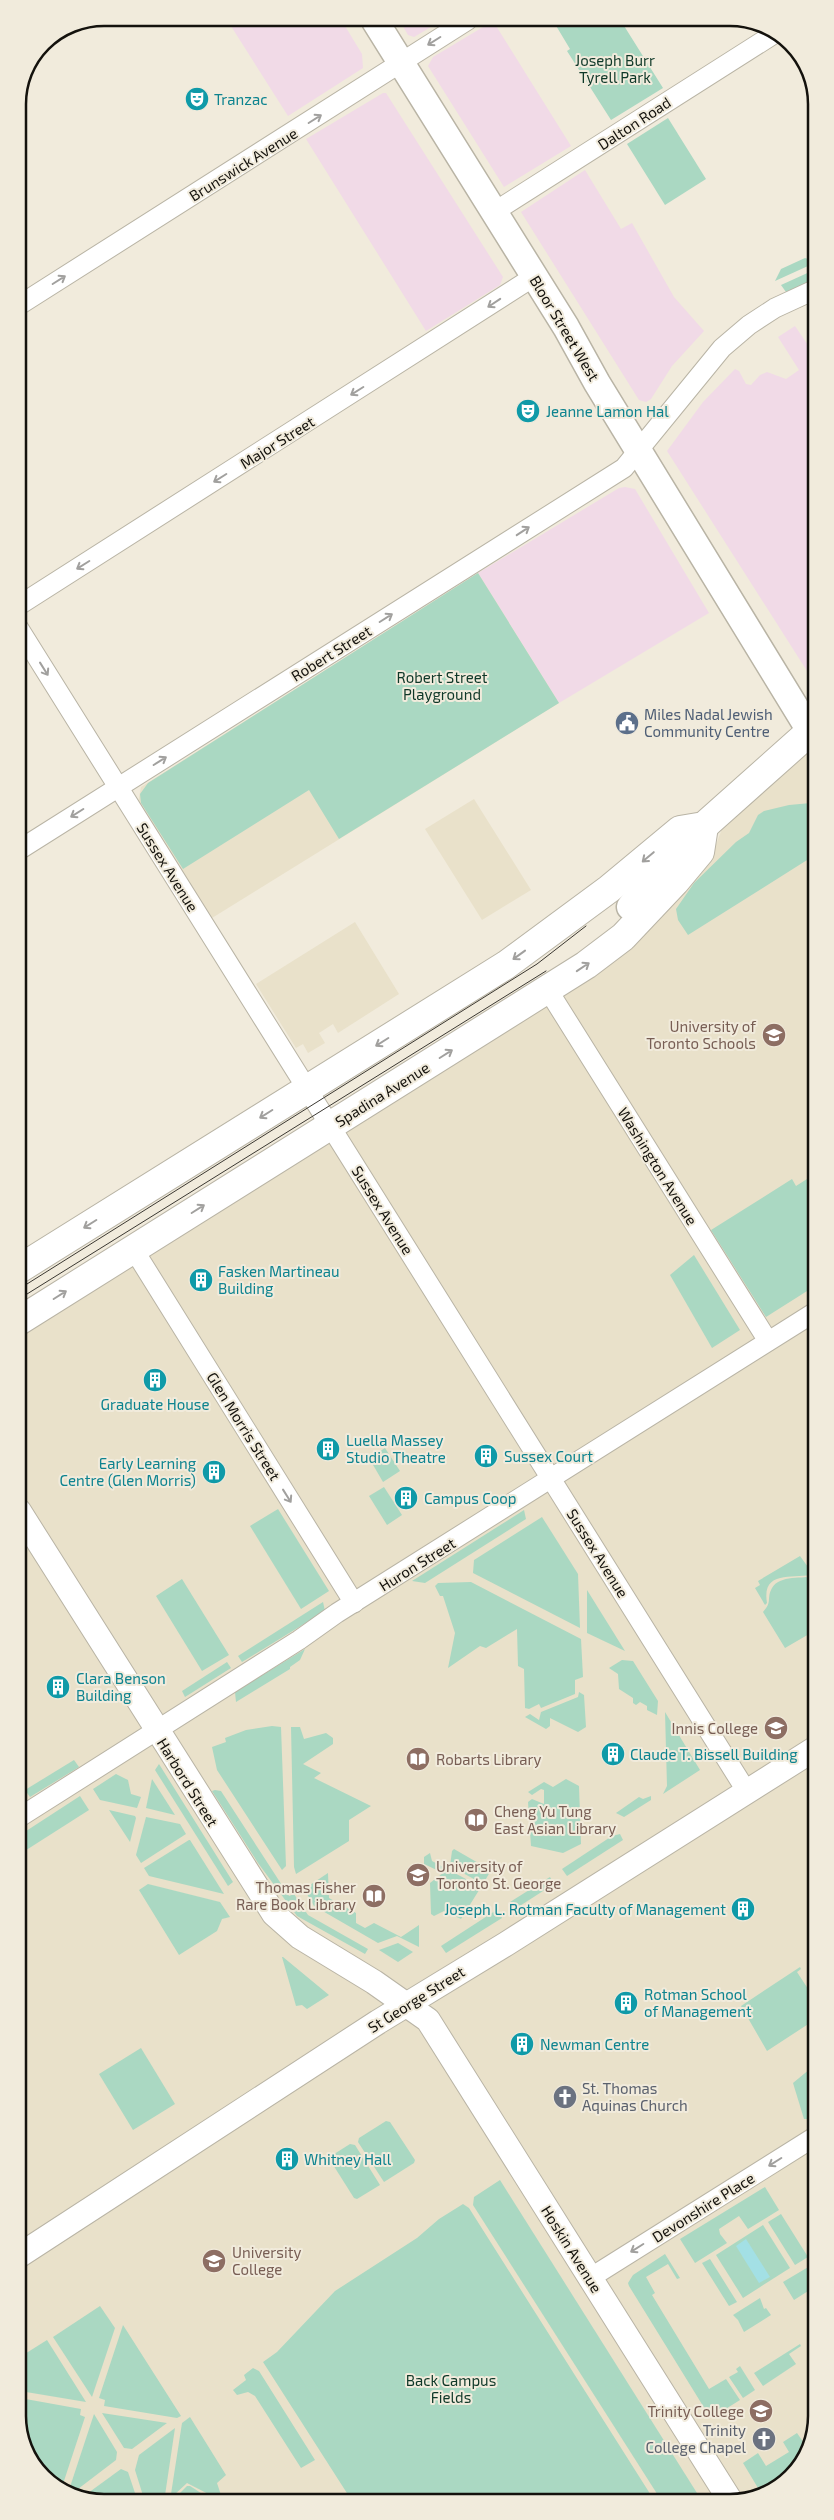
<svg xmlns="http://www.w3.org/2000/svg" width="834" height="2520" font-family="'Exo 2',sans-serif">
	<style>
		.commercial { fill: #f1dae7 }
		.built { fill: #e9e1ca }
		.green { fill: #aad8c2 }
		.water { fill: #a3e0e5 }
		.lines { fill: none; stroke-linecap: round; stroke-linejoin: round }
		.minor-casing { stroke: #b9b4a5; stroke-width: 21 }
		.tertiary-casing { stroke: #b9b4a5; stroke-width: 26 }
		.secondary-casing { stroke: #b9b4a5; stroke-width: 29 }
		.primary-casing { stroke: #b9b4a5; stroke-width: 30 }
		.minor { stroke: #fff; stroke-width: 19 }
		.tertiary { stroke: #fff; stroke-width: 24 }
		.secondary { stroke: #fff; stroke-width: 26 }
		.primary { stroke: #fff; stroke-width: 28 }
		.tram { stroke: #3b3832; stroke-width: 1 }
		.oneway { stroke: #a1a09e }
		.labels { text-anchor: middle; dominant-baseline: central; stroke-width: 4; stroke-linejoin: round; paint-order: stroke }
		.park-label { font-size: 15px; fill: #0e3828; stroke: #f1ebdc }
		.culture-label { font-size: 15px; fill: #0d838f; stroke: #f1ebdc; text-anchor: start }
		.street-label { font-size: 15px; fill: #14120d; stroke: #f1ebdc }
		.service-label { font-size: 15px; fill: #4e5e75; stroke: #f1ebdc; text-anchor: start }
		.education-label { font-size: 15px; fill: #785e54; stroke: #f1ebdc; text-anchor: end }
		.worship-label { font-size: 15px; fill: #5b616d; stroke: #f1ebdc; text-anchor: start }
		.rim { fill: none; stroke: #14120d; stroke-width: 2.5 }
	</style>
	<rect width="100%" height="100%" fill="#f1ebdc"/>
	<!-- commercial -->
	<g class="commercial">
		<path d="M 342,21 L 362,54 L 363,68 L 288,116 L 229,23 Z"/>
		<path d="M 400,21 L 441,21 L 414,37 L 408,35 Z"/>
		<path d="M 493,21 L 571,146 L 504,187 L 428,66 L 433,57 Z"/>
		<path d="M 383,93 L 386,93 L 503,277 L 500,285 L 426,331 L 306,139 Z"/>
		<path d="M 585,170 L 621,229 L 632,223 L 674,297 L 704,331 L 672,366 L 651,399 L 646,402 L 639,400 L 521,212 Z"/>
		<path d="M 795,326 L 814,354 L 814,682 L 667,451 L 703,402 L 735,369 L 739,371 L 746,384 L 751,385 L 760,375 L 767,372 L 786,379 L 799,370 L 778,337 Z"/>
		<path d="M 625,487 L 635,489 L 709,613 L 559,703 L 478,573 L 619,488 Z"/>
	</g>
	<!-- built -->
	<g class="built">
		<path d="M 478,573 L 559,703 L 212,918 L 138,803 L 141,787 Z"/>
		<path d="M 808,752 L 814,762 L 816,2416 L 798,2469 L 752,2500 L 98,2502 L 47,2481 L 20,2438 L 19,1334 L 382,1106 L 714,850 L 726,818 Z"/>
		<path d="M 474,799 L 531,890 L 482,920 L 425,829 Z"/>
		<path d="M 355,922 L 399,994 L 338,1033 L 333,1024 L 319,1033 L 325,1043 L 308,1053 L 303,1044 L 296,1048 L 256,984 Z"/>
	</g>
	<!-- green -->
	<g class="green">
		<path d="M 552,19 L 615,19 L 618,23 L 621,21 L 663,88 L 611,120 L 567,51 L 570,49 Z"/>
		<path d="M 668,118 L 706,179 L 665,205 L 627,144 Z"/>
		<path d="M 805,258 L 808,259 L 808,266 L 775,281 L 781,269 Z"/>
		<path d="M 814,270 L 814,281 L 786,292 L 781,285 Z"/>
		<path d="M 478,573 L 559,703 L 339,839 L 309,790 L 183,869 L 141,803 L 140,794 L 148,783 Z"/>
		<path d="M 811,803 L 815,809 L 815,855 L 688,935 L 678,920 L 676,909 L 694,883 L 736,842 L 749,833 L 758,815 L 764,811 L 789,805 Z"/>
		<path d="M 792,1179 L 796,1186 L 807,1179 L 815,1193 L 815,1286 L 766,1317 L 711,1230 Z"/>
		<path d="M 694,1255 L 740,1330 L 712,1348 L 670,1275 Z"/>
		<path d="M 385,1448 L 400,1471 L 383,1482 L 369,1458 Z"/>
		<path d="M 384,1487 L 402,1515 L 387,1525 L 369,1496 Z"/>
		<path d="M 278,1509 L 329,1591 L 301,1609 L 250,1526 Z"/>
		<path d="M 524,1510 L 526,1519 L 425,1583 L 412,1581 Z"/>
		<path d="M 542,1517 L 578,1574 L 580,1628 L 473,1573 L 474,1560 Z"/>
		<path d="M 800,1556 L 813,1574 C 796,1580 761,1568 767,1603 L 765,1605 L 755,1588 L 760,1585 L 758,1581 Z"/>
		<path d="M 815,1577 L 816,1630 L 785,1648 L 763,1612 C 773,1601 766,1599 772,1588 C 779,1575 804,1578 815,1577 Z"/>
		<path d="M 182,1579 L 229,1655 L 202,1671 L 156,1596 Z"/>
		<path d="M 471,1582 L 581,1639 L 583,1677 L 575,1680 L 575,1694 L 541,1708 L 539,1704 L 529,1709 L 525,1708 L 524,1669 L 518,1666 L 517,1629 L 486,1648 L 480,1646 L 448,1668 L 455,1633 L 443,1596 L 440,1596 L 435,1586 L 438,1583 Z"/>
		<path d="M 587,1590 L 625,1651 L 587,1633 Z"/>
		<path d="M 323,1602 L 325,1611 L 242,1662 L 238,1656 Z"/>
		<path d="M 305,1649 L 300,1660 L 290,1667 L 290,1669 L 236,1702 L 235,1692 Z"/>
		<path d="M 622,1660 L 633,1661 L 658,1701 L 657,1715 L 647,1710 L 647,1706 L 640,1702 L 636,1705 L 633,1703 L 633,1698 L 619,1689 L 618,1674 L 609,1668 Z"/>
		<path d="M 227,1662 L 231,1668 L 185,1697 L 182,1691 Z"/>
		<path d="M 579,1692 L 584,1695 L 586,1727 L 578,1732 L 550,1718 L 550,1726 L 546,1729 L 525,1717 L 530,1714 L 539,1720 L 541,1712 L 578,1697 Z"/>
		<path d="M 665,1712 L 700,1770 L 663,1794 L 667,1786 Z"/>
		<path d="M 272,1726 L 281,1727 L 286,1866 L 282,1870 L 217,1770 L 212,1747 L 226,1742 L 225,1738 L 246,1730 Z"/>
		<path d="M 291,1727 L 300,1727 L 304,1739 L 326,1733 L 333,1738 L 333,1744 L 303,1764 L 321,1773 L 314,1778 L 371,1806 L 349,1820 L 349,1841 L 296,1874 L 294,1867 Z"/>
		<path d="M 74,1760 L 79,1767 L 30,1797 L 25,1790 Z"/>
		<path d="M 159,1764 L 233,1882 L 228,1886 L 155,1770 Z"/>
		<path d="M 116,1774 L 128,1780 L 131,1794 L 141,1797 L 137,1808 L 100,1800 L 93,1789 Z"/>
		<path d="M 152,1779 L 175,1815 L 146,1808 Z"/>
		<path d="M 566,1779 L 579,1786 L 581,1844 L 563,1853 L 531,1846 L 528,1802 L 532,1799 L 544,1804 L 544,1790 L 541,1789 L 532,1795 L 528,1792 L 544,1782 L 553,1787 Z"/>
		<path d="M 215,1790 L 221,1791 L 289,1896 L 294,1894 L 308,1915 L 368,1949 L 365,1954 L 297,1916 L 258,1863 L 212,1791 Z"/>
		<path d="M 80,1796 L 89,1810 L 20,1854 L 20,1835 Z"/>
		<path d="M 651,1796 L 651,1800 L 624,1817 L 616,1813 L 639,1797 L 643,1799 Z"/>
		<path d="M 109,1810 L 135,1816 L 136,1818 L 130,1842 Z"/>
		<path d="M 146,1817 L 180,1824 L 186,1834 L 141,1863 L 136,1855 Z"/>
		<path d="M 620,1834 L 623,1840 L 567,1876 L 562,1869 L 612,1836 Z"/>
		<path d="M 189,1840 L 190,1840 L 224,1894 L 149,1876 L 144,1868 Z"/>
		<path d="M 454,1849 L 487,1868 L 490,1872 L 483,1884 L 450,1866 L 452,1851 Z"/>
		<path d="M 430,1853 L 432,1861 L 481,1887 L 461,1919 L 444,1911 L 434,1916 L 431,1914 L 430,1883 L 443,1873 L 424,1864 L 424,1857 Z"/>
		<path d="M 328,1873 L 329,1898 L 356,1913 L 356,1923 L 365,1928 L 374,1923 L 401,1937 L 419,1925 L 419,1947 L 397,1936 L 378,1943 L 314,1906 L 304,1889 Z"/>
		<path d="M 550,1877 L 554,1884 L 515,1909 L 510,1902 Z"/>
		<path d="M 148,1884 L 220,1902 L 230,1917 L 222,1919 L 217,1931 L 179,1955 L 139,1890 Z"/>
		<path d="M 498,1909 L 502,1918 L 446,1953 L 441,1946 Z"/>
		<path d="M 398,1943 L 413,1952 L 398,1962 L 379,1950 Z"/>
		<path d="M 282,1957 L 283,1957 L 329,1995 L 307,2009 L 302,2005 L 296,2006 Z"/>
		<path d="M 800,1967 L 801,1969 L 797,1972 L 816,2001 L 816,2019 L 767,2051 L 741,2006 Z"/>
		<path d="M 141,2048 L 175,2104 L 133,2130 L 99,2074 Z"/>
		<path d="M 816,2064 L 816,2114 L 807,2119 L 804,2119 L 793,2083 Z"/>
		<path d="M 386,2121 L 390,2122 L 415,2160 L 414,2163 L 384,2182 L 358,2142 L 359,2138 Z"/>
		<path d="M 350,2144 L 355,2145 L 380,2185 L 357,2199 L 354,2198 L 330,2160 L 331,2156 Z"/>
		<path d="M 500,2180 L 697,2493 L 685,2500 L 661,2500 L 473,2205 L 474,2197 Z"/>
		<path d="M 765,2187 L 779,2210 L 748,2229 L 739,2216 L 719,2229 L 720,2234 L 727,2243 L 695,2263 L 680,2239 Z"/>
		<path d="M 463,2204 L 469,2208 L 654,2500 L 352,2501 L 263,2362 L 277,2352 L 335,2291 L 417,2238 L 439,2219 Z"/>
		<path d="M 781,2214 L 808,2257 L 795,2265 L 768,2222 Z"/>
		<path d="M 763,2225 L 790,2268 L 743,2298 L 716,2255 Z"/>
		<path d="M 665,2254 L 680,2278 L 677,2279 L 668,2264 L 646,2277 L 655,2293 L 652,2295 L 709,2389 L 726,2379 L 740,2400 L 716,2415 L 708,2414 L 629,2286 L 628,2283 L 633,2275 Z"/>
		<path d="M 710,2259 L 737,2302 L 729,2306 L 702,2263 Z"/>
		<path d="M 810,2266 L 812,2273 L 816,2276 L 816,2286 L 794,2300 L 783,2282 Z"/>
		<path d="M 760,2298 L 764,2309 L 766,2308 L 771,2315 L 744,2332 L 738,2320 L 733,2315 Z"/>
		<path d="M 100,2306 L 115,2328 L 92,2397 L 53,2337 Z"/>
		<path d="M 123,2325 L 181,2416 L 177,2418 L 104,2406 L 105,2400 L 99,2398 Z"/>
		<path d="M 47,2340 L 86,2402 L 20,2391 L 20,2357 Z"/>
		<path d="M 800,2344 L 801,2346 L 789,2354 L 796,2364 L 763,2386 L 754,2373 Z"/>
		<path d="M 740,2366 L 755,2390 L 743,2398 L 729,2377 L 738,2372 L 736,2369 Z"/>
		<path d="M 253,2368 L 259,2371 L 315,2460 L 301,2468 L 255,2396 L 248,2392 L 237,2395 L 233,2390 L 246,2380 L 244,2375 Z"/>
		<path d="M 20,2398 L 81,2409 L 80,2415 L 85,2417 L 62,2487 L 54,2484 L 20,2431 Z"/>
		<path d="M 102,2413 L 167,2423 L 132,2449 L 124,2448 Z"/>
		<path d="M 94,2414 L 117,2452 L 116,2460 L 74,2492 L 69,2490 Z"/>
		<path d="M 190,2417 L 226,2475 L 217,2483 L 222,2498 L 220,2500 L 187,2483 L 173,2496 L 171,2494 L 182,2423 Z"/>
		<path d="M 175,2428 L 164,2502 L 145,2502 L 135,2470 L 139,2455 Z"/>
		<path d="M 797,2433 L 806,2446 L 798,2469 L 761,2493 L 743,2463 L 758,2453 L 766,2466 L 789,2452 L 783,2442 Z"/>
		<path d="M 121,2469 L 128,2472 L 138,2502 L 98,2502 L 84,2496 Z"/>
		<path d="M 187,2486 L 190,2486 L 215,2502 L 171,2502 Z"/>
	</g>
	<!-- water -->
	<path class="water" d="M 746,2239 L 770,2277 L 759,2283 L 736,2246 Z"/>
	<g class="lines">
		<!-- minor casing -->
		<g class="minor-casing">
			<g id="minor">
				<path d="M 494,212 L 774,34"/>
				<path d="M 18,306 L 468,20"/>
				<path d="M 18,606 L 535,276"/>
				<path d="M 18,627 L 747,1792"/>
				<path d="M 19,850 L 624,468 L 722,348 L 749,325 L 775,308 L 814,290"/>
				<path d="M 548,990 L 768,1341"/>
				<path d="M 134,1250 L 354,1603"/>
				<path d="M 20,1817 L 299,1640 L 337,1613 L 815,1312"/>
				<path d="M 590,2278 L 816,2136"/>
			</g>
		</g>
		<!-- tertiary casing -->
		<g class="tertiary-casing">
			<g id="tertiary">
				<path d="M 19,1511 L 274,1914 L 300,1937 L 374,1982 L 428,2020 L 730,2500"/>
				<path d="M 20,2255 L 378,2022 L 506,1944 L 816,1748"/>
			</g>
		</g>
		<!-- secondary casing -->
		<g class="secondary-casing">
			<g id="secondary">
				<path d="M 375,21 L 566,327 L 597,383 L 810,731"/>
				<path d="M 630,907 L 647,886 L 704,826"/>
			</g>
		</g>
		<!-- primary casing -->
		<g class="primary-casing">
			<g id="primary">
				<path d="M 19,1269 L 506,965 L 609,889 L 680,830 L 704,826 L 814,728"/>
				<path d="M 19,1321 L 586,965 L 623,937 L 675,882 L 700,852 L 704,826"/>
			</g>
		</g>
		<!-- minor -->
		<use href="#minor" class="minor"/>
		<!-- tertiary -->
		<use href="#tertiary" class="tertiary"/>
		<!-- secondary -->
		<use href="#secondary" class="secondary"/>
		<!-- primary -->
		<use href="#primary" class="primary"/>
		<!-- tram -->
		<g class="tram">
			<path d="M 19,1289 L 537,964 L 586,926"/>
			<path d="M 19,1299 L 546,971"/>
		</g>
	</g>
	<!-- one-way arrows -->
	<defs><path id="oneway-shaft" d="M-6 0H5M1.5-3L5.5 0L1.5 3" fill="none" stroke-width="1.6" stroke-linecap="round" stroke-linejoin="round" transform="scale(1.25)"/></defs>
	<g class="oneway">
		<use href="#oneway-shaft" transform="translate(434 41) rotate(148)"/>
		<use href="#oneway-shaft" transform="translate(315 119) rotate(-32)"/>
		<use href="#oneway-shaft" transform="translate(59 280) rotate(-32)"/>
		<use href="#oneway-shaft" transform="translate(494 303) rotate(146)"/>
		<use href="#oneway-shaft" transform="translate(357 391) rotate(148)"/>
		<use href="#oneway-shaft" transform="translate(220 478) rotate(148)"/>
		<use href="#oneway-shaft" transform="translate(523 531) rotate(-33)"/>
		<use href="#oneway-shaft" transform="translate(83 565) rotate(148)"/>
		<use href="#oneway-shaft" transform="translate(386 618) rotate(-32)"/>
		<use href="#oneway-shaft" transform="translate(44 669) rotate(58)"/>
		<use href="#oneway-shaft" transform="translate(160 761) rotate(-32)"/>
		<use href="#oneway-shaft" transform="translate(77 813) rotate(148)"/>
		<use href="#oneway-shaft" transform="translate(648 857) rotate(140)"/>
		<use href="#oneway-shaft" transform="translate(519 955) rotate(144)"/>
		<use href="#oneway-shaft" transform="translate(583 967) rotate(-34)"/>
		<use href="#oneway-shaft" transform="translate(382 1042) rotate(148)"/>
		<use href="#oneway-shaft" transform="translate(446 1054) rotate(-32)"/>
		<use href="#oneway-shaft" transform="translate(266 1114) rotate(148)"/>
		<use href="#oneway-shaft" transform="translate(198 1209) rotate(-32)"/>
		<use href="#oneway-shaft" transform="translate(90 1224) rotate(148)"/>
		<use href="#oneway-shaft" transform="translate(60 1295) rotate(-32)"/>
		<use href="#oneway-shaft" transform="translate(287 1496) rotate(58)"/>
		<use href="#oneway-shaft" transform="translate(775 2162) rotate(148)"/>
		<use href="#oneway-shaft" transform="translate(637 2248) rotate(148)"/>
	</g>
	<!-- icons -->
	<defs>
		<g id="theatre-disc" transform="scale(1.25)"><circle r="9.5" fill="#0f9aa8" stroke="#f1ebdc"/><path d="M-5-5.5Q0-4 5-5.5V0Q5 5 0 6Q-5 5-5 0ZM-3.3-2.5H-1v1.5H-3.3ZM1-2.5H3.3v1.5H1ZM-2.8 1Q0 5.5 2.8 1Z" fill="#fff"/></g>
		<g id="civic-disc" transform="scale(1.25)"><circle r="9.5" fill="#5c6f8a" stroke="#f1ebdc"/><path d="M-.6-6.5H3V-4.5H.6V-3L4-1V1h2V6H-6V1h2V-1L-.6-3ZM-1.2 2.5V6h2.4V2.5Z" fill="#fff"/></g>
		<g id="school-disc" transform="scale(1.25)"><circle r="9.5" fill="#8d6e63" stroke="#f1ebdc"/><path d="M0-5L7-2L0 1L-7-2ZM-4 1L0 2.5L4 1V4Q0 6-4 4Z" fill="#fff"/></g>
		<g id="building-disc" transform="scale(1.25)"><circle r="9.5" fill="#0f9aa8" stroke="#f1ebdc"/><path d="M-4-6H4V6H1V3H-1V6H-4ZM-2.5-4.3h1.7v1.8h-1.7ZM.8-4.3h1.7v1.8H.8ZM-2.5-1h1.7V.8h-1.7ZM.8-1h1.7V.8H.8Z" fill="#fff"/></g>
		<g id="university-disc" transform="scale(1.25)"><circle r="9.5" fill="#8d6e63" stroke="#f1ebdc"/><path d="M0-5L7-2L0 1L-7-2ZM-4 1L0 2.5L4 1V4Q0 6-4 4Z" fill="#fff"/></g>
		<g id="library-disc" transform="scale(1.25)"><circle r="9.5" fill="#8d6e63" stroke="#f1ebdc"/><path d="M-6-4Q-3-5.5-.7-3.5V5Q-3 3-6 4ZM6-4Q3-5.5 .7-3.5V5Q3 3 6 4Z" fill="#fff"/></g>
		<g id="church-disc" transform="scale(1.25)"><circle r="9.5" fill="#6b7280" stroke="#f1ebdc"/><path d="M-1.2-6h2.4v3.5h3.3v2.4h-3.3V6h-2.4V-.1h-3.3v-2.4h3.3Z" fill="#fff"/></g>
	</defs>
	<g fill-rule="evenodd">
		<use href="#theatre-disc" x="197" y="99"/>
		<use href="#theatre-disc" x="528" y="411"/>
		<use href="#civic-disc" x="627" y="723"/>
		<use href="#school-disc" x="774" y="1035"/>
		<use href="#building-disc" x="201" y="1280"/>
		<use href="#building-disc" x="155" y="1380"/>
		<use href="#building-disc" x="328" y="1449"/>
		<use href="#building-disc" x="486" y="1456"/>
		<use href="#building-disc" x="214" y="1472"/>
		<use href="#building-disc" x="406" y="1498"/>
		<use href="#building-disc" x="58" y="1687"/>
		<use href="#university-disc" x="776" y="1728"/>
		<use href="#building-disc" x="613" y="1754"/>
		<use href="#library-disc" x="418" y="1759"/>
		<use href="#library-disc" x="476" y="1820"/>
		<use href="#university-disc" x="418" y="1875"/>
		<use href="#library-disc" x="374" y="1896"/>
		<use href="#building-disc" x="743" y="1909"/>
		<use href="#building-disc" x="626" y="2003"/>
		<use href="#building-disc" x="522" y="2044"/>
		<use href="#church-disc" x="565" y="2097"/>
		<use href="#building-disc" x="287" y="2159"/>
		<use href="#university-disc" x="214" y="2261"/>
		<use href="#university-disc" x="761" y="2411"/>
		<use href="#church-disc" x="764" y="2439"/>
	</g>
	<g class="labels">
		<!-- park labels -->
		<g class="park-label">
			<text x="615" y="60">Joseph Burr<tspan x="615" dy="17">Tyrell Park</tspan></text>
			<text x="442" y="677">Robert Street<tspan x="442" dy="17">Playground</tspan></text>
			<text x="451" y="2380">Back Campus<tspan x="451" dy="17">Fields</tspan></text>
		</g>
		<!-- culture labels -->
		<g class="culture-label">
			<text x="214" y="99">Tranzac</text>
			<text x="546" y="411">Jeanne Lamon Hal</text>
			<text x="218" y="1271">Fasken Martineau<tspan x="218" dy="17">Building</tspan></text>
			<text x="155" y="1404" text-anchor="middle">Graduate House</text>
			<text x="346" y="1440">Luella Massey<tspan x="346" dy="17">Studio Theatre</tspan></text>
			<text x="504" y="1456">Sussex Court</text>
			<text x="196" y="1463" text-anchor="end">Early Learning<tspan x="196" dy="17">Centre (Glen Morris)</tspan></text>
			<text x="424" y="1498">Campus Coop</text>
			<text x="76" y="1678">Clara Benson<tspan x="76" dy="17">Building</tspan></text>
			<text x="630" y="1754">Claude T. Bissell Building</text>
			<text x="726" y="1909" text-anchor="end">Joseph L. Rotman Faculty of Management</text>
			<text x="644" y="1994">Rotman School<tspan x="644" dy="17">of Management</tspan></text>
			<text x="540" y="2044">Newman Centre</text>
			<text x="304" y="2159">Whitney Hall</text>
		</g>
		<!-- street labels -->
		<g class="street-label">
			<text transform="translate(634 123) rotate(-33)">Dalton Road</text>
			<text transform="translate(243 164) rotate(-32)">Brunswick Avenue</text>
			<text transform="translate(565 328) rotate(59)">Bloor Street West</text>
			<text transform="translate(277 442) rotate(-32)">Major Street</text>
			<text transform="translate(331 653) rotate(-32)">Robert Street</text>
			<text transform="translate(168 867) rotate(58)">Sussex Avenue</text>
			<text transform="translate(382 1094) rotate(-32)">Spadina Avenue</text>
			<text transform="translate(658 1166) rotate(58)">Washington Avenue</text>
			<text transform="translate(383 1210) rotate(58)">Sussex Avenue</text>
			<text transform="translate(244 1426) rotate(58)">Glen Morris Street</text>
			<text transform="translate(598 1553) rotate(58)">Sussex Avenue</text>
			<text transform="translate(417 1564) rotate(-32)">Huron Street</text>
			<text transform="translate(188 1782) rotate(58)">Harbord Street</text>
			<text transform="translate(416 1999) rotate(-32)">St George Street</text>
			<text transform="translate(703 2207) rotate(-32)">Devonshire Place</text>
			<text transform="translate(572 2249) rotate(58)">Hoskin Avenue</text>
		</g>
		<!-- service labels -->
		<g class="service-label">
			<text x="644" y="714">Miles Nadal Jewish<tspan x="644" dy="17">Community Centre</tspan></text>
		</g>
		<!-- education labels -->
		<g class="education-label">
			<text x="756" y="1026">University of<tspan x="756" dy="17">Toronto Schools</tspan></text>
			<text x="758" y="1728">Innis College</text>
			<text x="436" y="1759" text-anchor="start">Robarts Library</text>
			<text x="494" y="1811" text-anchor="start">Cheng Yu Tung<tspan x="494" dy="17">East Asian Library</tspan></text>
			<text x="436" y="1866" text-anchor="start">University of<tspan x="436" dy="17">Toronto St. George</tspan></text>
			<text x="356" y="1887">Thomas Fisher<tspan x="356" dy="17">Rare Book Library</tspan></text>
			<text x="232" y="2252" text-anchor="start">University<tspan x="232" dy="17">College</tspan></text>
			<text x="744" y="2411">Trinity College</text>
		</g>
		<!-- worship labels -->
		<g class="worship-label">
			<text x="582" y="2088">St. Thomas<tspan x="582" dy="17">Aquinas Church</tspan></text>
			<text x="746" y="2430" text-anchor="end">Trinity<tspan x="746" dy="17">College Chapel</tspan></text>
		</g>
	</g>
	<!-- crop -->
	<path d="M0 0H834V2520H0ZM104 26H730A78 78 0 0 1 808 104V2416A78 78 0 0 1 730 2494H104A78 78 0 0 1 26 2416V104A78 78 0 0 1 104 26Z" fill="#f1ebdc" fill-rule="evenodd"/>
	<path class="rim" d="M104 26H730A78 78 0 0 1 808 104V2416A78 78 0 0 1 730 2494H104A78 78 0 0 1 26 2416V104A78 78 0 0 1 104 26Z"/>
</svg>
